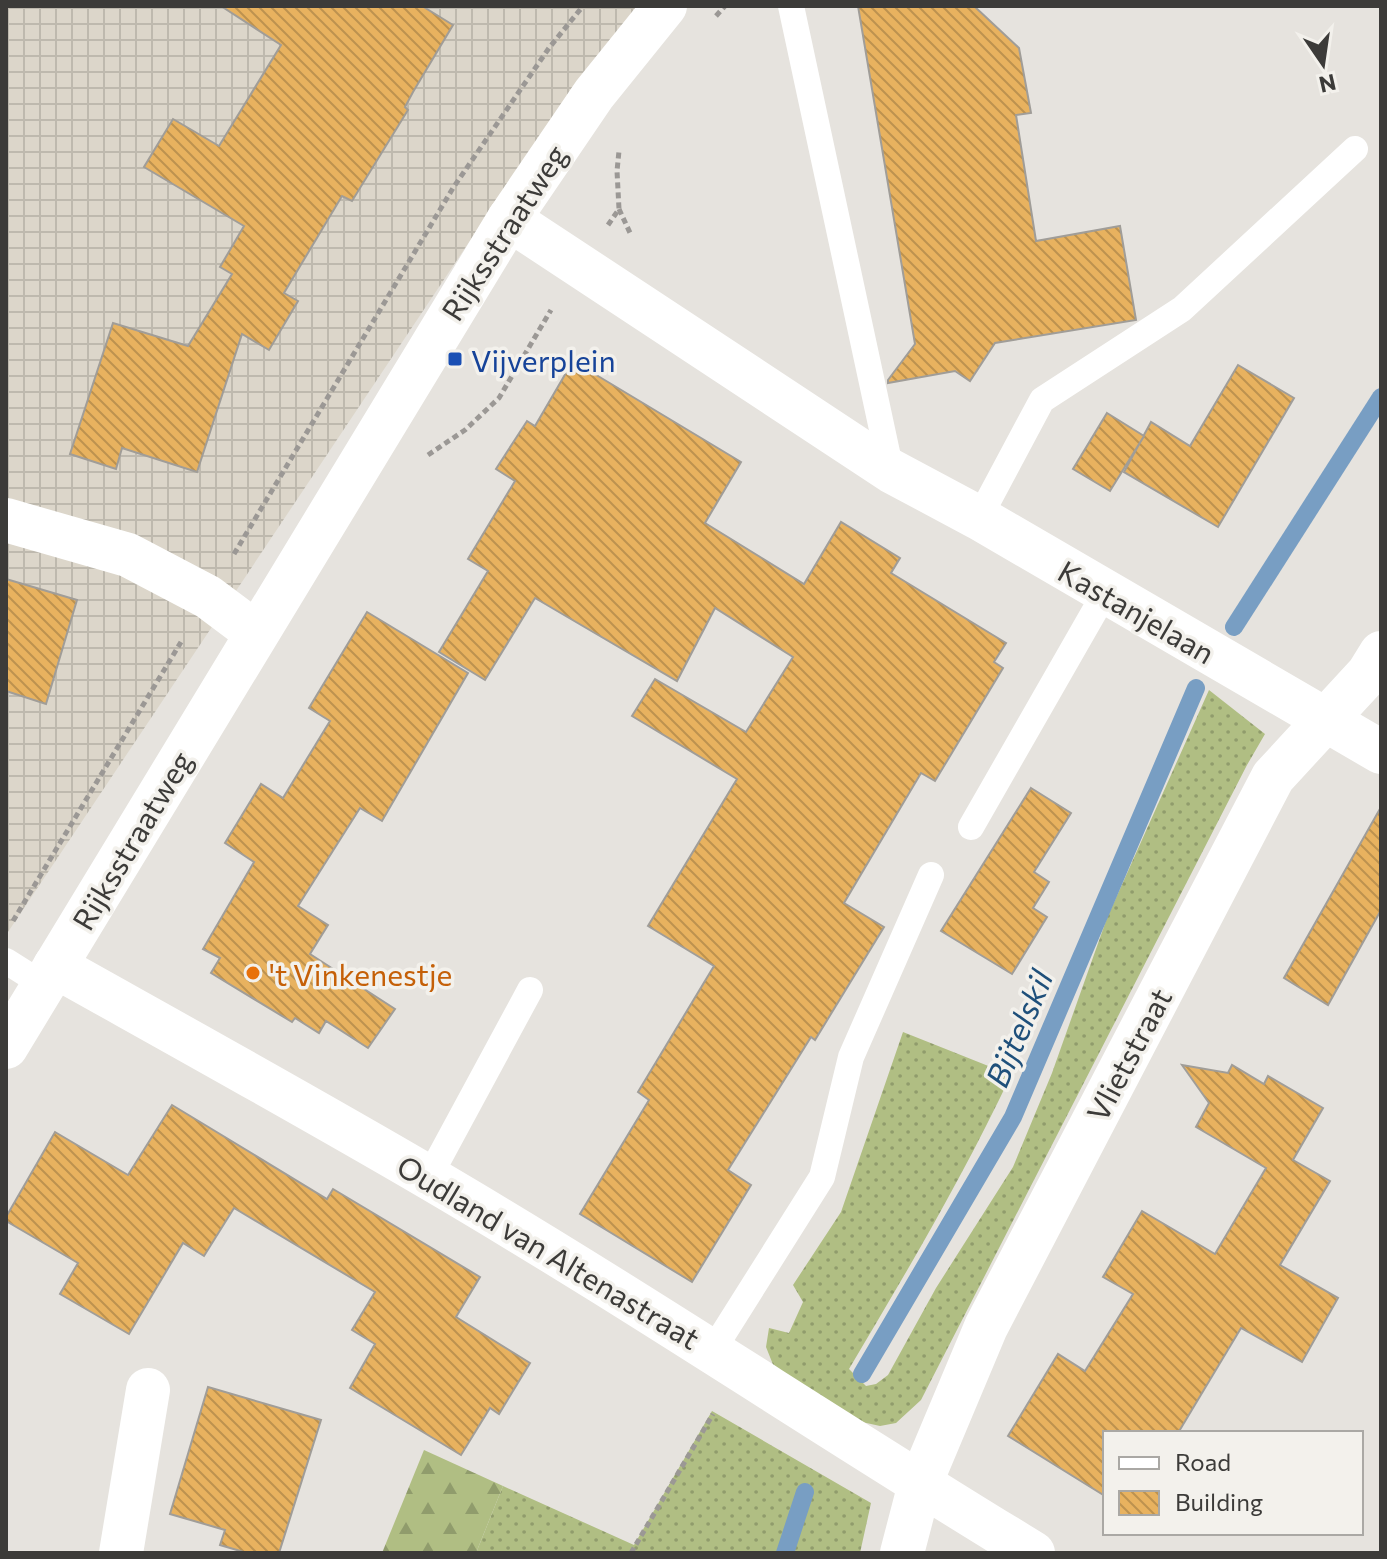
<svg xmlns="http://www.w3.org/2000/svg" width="1387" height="1559" font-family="Commissioner,sans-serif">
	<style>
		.industrial { fill: url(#industrial-grid) }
		.grass { fill: url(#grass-dots) }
		.forest { fill: url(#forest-firs) }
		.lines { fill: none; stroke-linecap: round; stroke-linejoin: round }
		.stream { stroke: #789ec3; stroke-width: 18 }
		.building { fill: url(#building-back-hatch); stroke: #a09d98; stroke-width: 2 }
		.path { stroke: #9b9895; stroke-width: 5; stroke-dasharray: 6 4; stroke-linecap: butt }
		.service { stroke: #fff; stroke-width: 26 }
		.minor { stroke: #fff; stroke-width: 44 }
		.tertiary { stroke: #fff; stroke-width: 44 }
		.transit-dot { fill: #1a4fb4; stroke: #f3f1ec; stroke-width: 3 }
		.food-dot { fill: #e8710a; stroke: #f3f1ec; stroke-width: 3 }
		.labels { text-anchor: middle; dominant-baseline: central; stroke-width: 7; stroke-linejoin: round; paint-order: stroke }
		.street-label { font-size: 30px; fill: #3c3b39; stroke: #f3f1ec }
		.transit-label { font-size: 30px; fill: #164399; stroke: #f3f1ec; text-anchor: start }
		.food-label { font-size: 30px; fill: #c56008; stroke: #f3f1ec; text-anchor: start }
		.water-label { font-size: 32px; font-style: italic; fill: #1f507b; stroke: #f3f1ec }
	</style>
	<defs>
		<pattern id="industrial-grid" width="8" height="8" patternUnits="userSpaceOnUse" patternTransform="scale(2)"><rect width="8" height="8" fill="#dcd6ca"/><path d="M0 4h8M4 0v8" fill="none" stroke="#beb9ae"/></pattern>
		<pattern id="grass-dots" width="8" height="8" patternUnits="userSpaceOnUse" patternTransform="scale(2)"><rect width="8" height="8" fill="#b0be83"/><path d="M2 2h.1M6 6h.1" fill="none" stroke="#909c6c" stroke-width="1.8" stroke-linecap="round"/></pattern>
		<pattern id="forest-firs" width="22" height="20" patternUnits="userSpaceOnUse" patternTransform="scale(2)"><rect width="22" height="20" fill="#b0be83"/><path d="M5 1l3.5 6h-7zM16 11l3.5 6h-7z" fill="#909c6c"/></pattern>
		<pattern id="building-back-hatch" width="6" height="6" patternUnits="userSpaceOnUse" patternTransform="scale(2)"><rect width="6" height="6" fill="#e8b25f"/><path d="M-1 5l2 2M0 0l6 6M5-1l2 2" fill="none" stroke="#bd924f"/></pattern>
	</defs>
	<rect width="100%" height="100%" fill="#e6e3de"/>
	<!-- industrial -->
	<path class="industrial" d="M 6,6 L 647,6 L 574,85 L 6,935 Z"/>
	<!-- grass -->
	<g class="grass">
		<path d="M 1209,690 L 1265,734 L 1247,765 L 921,1400 L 896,1423 L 880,1426 L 853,1420 L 776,1372 L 766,1347 L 769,1328 L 789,1333 L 803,1302 L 793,1285 L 841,1212 L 903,1032 L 1011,1075 C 963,1177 906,1273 849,1369 L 866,1386 L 876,1384 L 888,1375 L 936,1288 L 1013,1167 L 1052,1073 L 1107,918 Z"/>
		<path d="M 712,1411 L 871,1503 L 860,1553 L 476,1553 L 503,1486 L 634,1545 Z"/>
	</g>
	<!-- forest -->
	<path class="forest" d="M 424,1450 L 503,1486 L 476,1553 L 382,1553 Z"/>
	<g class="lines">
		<!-- stream -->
		<g class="stream">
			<path d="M 1234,627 L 1381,397"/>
			<path d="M 862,1374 L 1013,1117 L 1196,688"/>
			<path d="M 785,1553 L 805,1492"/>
		</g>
	</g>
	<!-- building -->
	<g class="building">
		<path d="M 221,6 L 422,6 L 453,25 L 413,92 L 405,107 L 408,110 L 352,201 L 342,196 L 284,293 L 298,301 L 269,350 L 242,334 L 197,472 L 122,448 L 116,469 L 70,454 L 113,323 L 188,346 L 232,274 L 220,267 L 244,226 L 144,167 L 173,119 L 219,146 L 281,45 Z"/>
		<path d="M 858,6 L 974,6 L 1019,48 L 1031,113 L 1016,115 L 1036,241 L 1120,226 L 1136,320 L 995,343 L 970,381 L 955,371 L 888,383 L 888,380 L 915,344 Z"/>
		<path d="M 573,361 L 741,462 L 705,523 L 804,584 L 841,522 L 900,558 L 891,573 L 1006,643 L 994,662 L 1003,668 L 935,781 L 921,773 L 844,903 L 884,927 L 815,1040 L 811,1037 L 728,1170 L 751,1185 L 692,1282 L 580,1214 L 649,1100 L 638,1092 L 714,966 L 648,926 L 737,779 L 632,716 L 655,679 L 746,732 L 793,657 L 715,608 L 677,681 L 535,598 L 485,680 L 439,652 L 488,571 L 468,559 L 515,481 L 496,469 L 527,421 L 535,426 Z"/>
		<path d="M 1238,365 L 1294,398 L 1218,527 L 1124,472 L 1151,422 L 1190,446 Z"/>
		<path d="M 1107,413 L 1144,436 L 1110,491 L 1073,469 Z"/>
		<path d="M 6,579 L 77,600 L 46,704 L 6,691 Z"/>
		<path d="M 367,612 L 468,673 L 382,821 L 360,808 L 298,906 L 328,925 L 310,954 L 395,1009 L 368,1048 L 326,1021 L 319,1033 L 295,1018 L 292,1022 L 211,973 L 220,958 L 203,949 L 254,862 L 225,843 L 261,784 L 283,798 L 330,721 L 309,708 Z"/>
		<path d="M 1031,788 L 1071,813 L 1034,872 L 1049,882 L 1033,908 L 1047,917 L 1012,974 L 941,931 Z"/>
		<path d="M 1381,807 L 1381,910 L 1328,1005 L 1284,978 Z"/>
		<path d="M 1182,1065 L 1228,1073 L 1232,1065 L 1264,1084 L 1268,1076 L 1323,1108 L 1293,1160 L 1330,1181 L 1280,1265 L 1338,1298 L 1302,1362 L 1241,1328 L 1178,1433 L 1105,1433 L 1105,1496 L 1008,1436 L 1058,1354 L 1085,1371 L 1133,1294 L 1103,1277 L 1142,1211 L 1215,1254 L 1266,1168 L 1196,1127 L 1209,1103 Z"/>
		<path d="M 172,1105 L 327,1199 L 333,1189 L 480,1277 L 456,1317 L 530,1363 L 499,1414 L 490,1408 L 461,1455 L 350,1388 L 375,1344 L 352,1330 L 375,1292 L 234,1208 L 204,1256 L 183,1243 L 129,1334 L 60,1294 L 78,1263 L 6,1221 L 6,1217 L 55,1132 L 128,1175 Z"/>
		<path d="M 208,1387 L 321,1420 L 279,1553 L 247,1553 L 220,1545 L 225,1530 L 170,1514 Z"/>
	</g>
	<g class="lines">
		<!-- path -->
		<g class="path">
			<path d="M 716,16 L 725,6"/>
			<path d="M 619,209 L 631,235"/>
			<path d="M 608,225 L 619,209 L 617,171 L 619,151"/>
			<path d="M 428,455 L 465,430 L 499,398 L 551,310"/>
			<path d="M 234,554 L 453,188 L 549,48 L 583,6"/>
			<path d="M 13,921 L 181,642"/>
			<path d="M 631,1553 L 713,1414"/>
		</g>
		<!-- service -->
		<g class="service">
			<path d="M 791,6 L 891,471"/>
			<path d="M 979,518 L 1042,400 L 1182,309 L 1355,149"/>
			<path d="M 971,827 L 1105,593"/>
			<path d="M 6,961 L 44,985"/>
			<path d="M 429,1177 L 530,990"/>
			<path d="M 713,1350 L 822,1177 L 851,1057 L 931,875"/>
		</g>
		<!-- minor -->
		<g class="minor">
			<path d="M 6,520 L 128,555 L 208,597 L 256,633"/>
			<path d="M 55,966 C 180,1036 305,1105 428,1177 C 633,1297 830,1430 1033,1553"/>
			<path d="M 121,1553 L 148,1390"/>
			<path d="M 902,1553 L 920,1484 L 986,1327 L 1273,777 L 1368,674 L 1381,653"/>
		</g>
		<!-- tertiary -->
		<g class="tertiary">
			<path d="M 509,219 L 891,471 L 979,518 L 1381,752"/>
			<path d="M 6,1047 L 509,219 L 594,94 L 665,6"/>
		</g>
	</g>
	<!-- markers -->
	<rect class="transit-dot" x="447" y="351" width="16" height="16" rx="4"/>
	<circle class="food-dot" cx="253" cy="973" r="8"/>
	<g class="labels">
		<!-- street labels -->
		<g class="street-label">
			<text transform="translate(503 232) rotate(-57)">Rijksstraatweg</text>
			<text transform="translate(1137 611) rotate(30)">Kastanjelaan</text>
			<text transform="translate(131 840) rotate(-59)">Rijksstraatweg</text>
			<text transform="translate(1128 1054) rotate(-62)">Vlietstraat</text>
			<text transform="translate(549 1251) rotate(31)">Oudland van Altenastraat</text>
		</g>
		<!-- transit labels -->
		<g class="transit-label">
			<text x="471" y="359">Vijverplein</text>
		</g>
		<!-- food labels -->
		<g class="food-label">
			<text x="269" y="973">'t Vinkenestje</text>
		</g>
		<!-- water labels -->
		<g class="water-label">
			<text transform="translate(1018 1028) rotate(-67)">Bijtelskil</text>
		</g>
	</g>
	<!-- border -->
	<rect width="1387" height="1559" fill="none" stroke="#3c3b39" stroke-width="16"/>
	<!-- legend -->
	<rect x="1103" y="1431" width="260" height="104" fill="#f3f1ec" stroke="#aaa8a4" stroke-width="2"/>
	<rect x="1119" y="1457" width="40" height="12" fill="#ffffff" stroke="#aaa8a4" stroke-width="2"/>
	<text x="1175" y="1471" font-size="24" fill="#3c3b39">Road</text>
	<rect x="1119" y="1491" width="40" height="24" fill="url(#building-back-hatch)" stroke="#aaa8a4" stroke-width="2"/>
	<text x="1175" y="1511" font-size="24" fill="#3c3b39">Building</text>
	<!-- north arrow -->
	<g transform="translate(1323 64) rotate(167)" stroke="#f3f1ec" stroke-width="6" paint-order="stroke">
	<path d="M0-6L14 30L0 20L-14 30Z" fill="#3c3b39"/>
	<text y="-12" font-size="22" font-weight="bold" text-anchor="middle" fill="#3c3b39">N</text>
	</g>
</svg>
